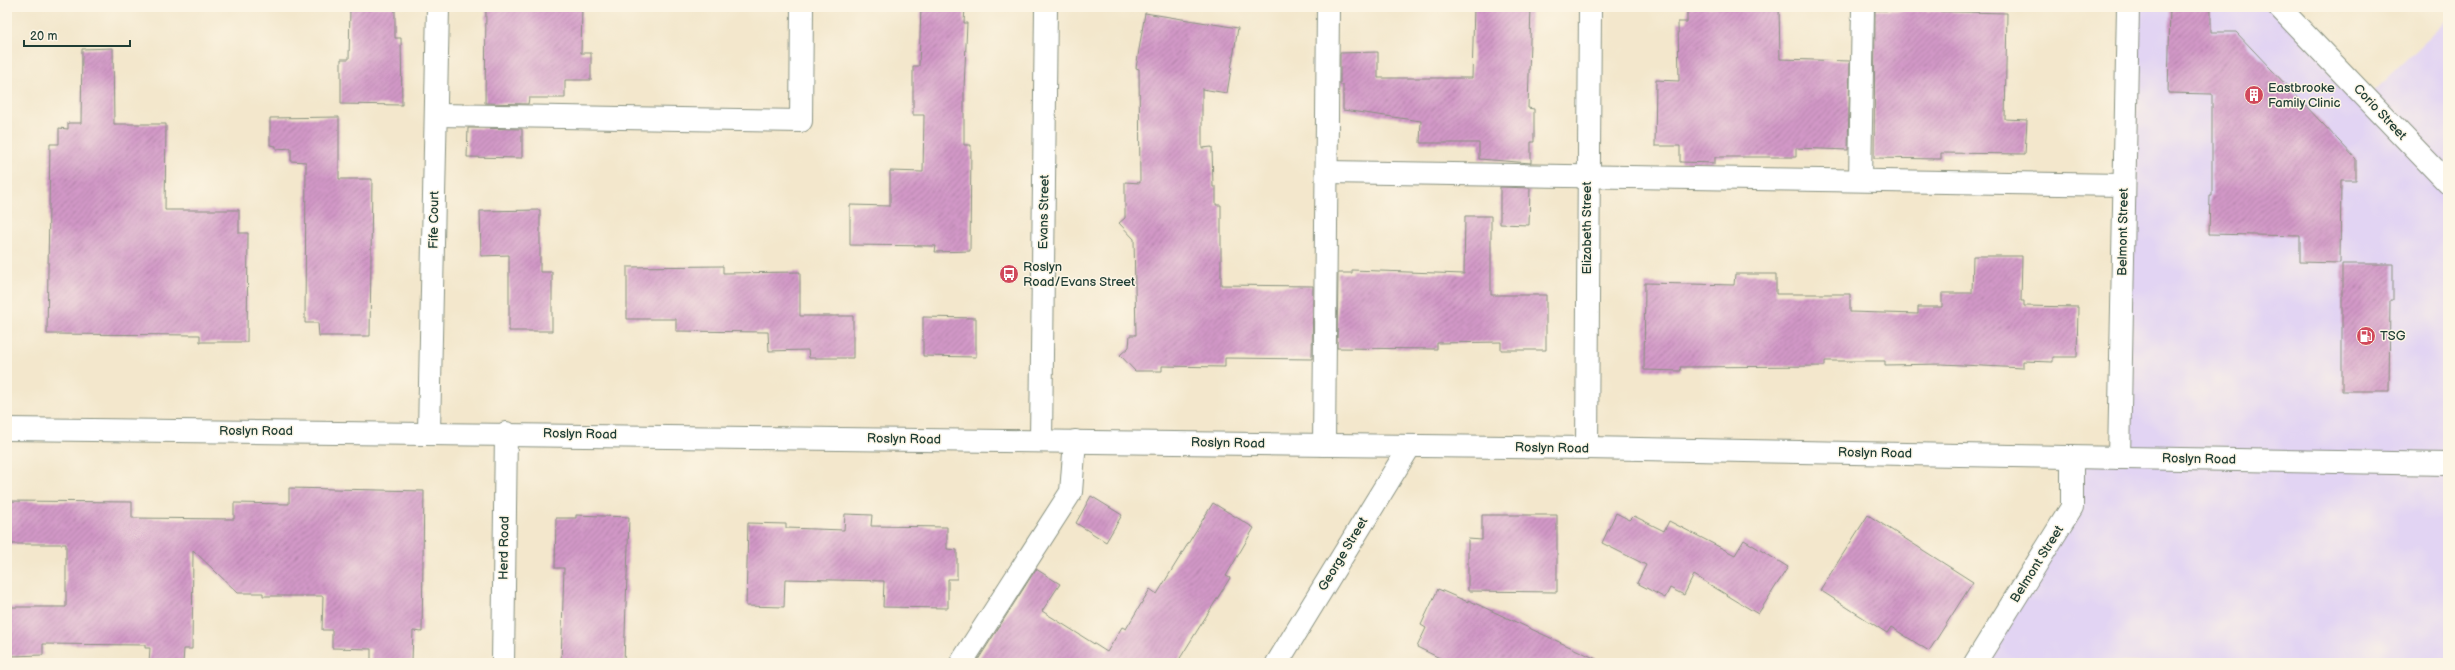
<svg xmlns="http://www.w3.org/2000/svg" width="2455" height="670" font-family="'Balsamiq Sans',sans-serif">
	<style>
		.built { fill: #e2d4f3 }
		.building { fill: url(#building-hatch) }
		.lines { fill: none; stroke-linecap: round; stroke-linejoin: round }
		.minor-casing { stroke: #899280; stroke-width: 24 }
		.minor { stroke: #fff; stroke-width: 22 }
		.labels { text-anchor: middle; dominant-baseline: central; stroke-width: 3; stroke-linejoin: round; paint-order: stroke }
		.poi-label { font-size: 13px; fill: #1f3d34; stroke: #fcf5e5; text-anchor: start }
		.street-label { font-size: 13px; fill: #1f3d34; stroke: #fcf5e5 }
	</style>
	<defs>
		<pattern id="building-hatch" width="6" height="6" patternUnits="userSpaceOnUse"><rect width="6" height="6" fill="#d298c7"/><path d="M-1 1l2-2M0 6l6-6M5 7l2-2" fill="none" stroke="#aa7da2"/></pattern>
	</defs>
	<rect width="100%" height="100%" fill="#fcf5e5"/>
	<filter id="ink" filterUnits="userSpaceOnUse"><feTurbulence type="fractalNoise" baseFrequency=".025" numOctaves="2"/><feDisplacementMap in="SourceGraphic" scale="8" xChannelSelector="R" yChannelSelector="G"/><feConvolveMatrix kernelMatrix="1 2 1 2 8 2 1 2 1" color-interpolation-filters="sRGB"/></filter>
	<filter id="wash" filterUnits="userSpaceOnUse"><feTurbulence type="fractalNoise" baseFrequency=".012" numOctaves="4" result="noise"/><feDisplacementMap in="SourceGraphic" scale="16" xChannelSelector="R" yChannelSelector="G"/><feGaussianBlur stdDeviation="0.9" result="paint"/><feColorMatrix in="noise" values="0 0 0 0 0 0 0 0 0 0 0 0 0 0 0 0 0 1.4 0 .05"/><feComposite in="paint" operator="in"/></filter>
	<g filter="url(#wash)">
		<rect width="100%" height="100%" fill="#f3e7cc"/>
		<!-- built -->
		<path class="built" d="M 2126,7 L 2279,7 L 2366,98 L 2448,19 L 2448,663 L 1975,663 L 2072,507 L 2072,457 L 2119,458 Z"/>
		<g id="blocks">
			<!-- building -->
			<g class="building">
				<path d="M 350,7 L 395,7 L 395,38 L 401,38 L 402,105 L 341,104 L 341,59 L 349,59 Z"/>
				<path d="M 486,7 L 582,7 L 581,53 L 591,53 L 591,80 L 565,80 L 565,98 L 529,98 L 528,104 L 485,103 Z"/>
				<path d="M 921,7 L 965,7 L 964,23 L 967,23 L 964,88 L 964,145 L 971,145 L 970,251 L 935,252 L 936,246 L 850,245 L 850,205 L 890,206 L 890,171 L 923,172 L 924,115 L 913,115 L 913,66 L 919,66 Z"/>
				<path d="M 1474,7 L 1531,7 L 1528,108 L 1534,109 L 1534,142 L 1531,142 L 1531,163 L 1479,159 L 1479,143 L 1420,143 L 1421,121 L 1343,110 L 1343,85 L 1340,85 L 1340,53 L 1378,52 L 1378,78 L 1472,78 Z"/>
				<path d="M 1687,7 L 1779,7 L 1780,59 L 1850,61 L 1848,150 L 1796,148 L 1796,157 L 1715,157 L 1715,163 L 1680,162 L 1680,146 L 1655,146 L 1656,80 L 1679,81 L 1678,22 L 1687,22 Z"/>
				<path d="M 2170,7 L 2211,9 L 2211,32 L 2236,32 L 2356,159 L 2356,180 L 2341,180 L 2340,263 L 2300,262 L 2300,236 L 2209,234 L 2210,196 L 2212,196 L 2212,94 L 2168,93 Z"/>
				<path d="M 1875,10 L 2007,13 L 2005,119 L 2027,120 L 2025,154 L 1941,153 L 1941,159 L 1874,158 Z"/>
				<path d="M 1145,13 L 1238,28 L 1227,93 L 1202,89 L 1202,148 L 1212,147 L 1213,187 L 1216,187 L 1216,205 L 1221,205 L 1221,285 L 1313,286 L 1312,359 L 1225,358 L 1225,367 L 1162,366 L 1162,371 L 1135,371 L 1120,355 L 1129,347 L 1130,335 L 1136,335 L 1134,239 L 1119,223 L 1125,218 L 1125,182 L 1140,183 L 1139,69 L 1136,68 Z"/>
				<path d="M 113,48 L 114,124 L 166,124 L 165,210 L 239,210 L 239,233 L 248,233 L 247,342 L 200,342 L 200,335 L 47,334 L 50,144 L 59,144 L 59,128 L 68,129 L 68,123 L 81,123 L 82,49 Z"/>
				<path d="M 339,117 L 339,179 L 372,179 L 370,336 L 319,336 L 318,323 L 305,323 L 306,162 L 291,161 L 291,148 L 276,149 L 276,146 L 270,145 L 270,118 Z"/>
				<path d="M 468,128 L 522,129 L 522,158 L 467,157 Z"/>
				<path d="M 1500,187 L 1530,188 L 1529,225 L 1500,224 Z"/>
				<path d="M 540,210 L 540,272 L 552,272 L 552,331 L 509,331 L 509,255 L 481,256 L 480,211 Z"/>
				<path d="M 1465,216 L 1491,216 L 1491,295 L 1546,295 L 1546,350 L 1501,350 L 1501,342 L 1437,343 L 1437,349 L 1337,348 L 1338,273 L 1352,273 L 1352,270 L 1464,274 Z"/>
				<path d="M 1973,256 L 2022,256 L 2021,301 L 2024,301 L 2024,306 L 2078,307 L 2077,357 L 2053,357 L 2053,362 L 2023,361 L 2023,368 L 1942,364 L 1885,365 L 1885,361 L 1825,361 L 1825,366 L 1680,367 L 1681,371 L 1644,370 L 1645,283 L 1734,285 L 1735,274 L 1776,274 L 1776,294 L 1850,294 L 1850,312 L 1918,314 L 1918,307 L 1942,307 L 1942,293 L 1972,293 Z"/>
				<path d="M 2342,264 L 2393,264 L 2393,300 L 2390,300 L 2389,391 L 2342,391 Z"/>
				<path d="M 723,266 L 723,273 L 800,272 L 800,316 L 853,316 L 853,358 L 809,358 L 808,350 L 769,351 L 768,332 L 676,331 L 676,319 L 627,319 L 627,267 Z"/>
				<path d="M 923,317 L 976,318 L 976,357 L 923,356 Z"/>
				<path d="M 289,488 L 424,491 L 422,632 L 413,631 L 412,661 L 371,660 L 371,649 L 332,648 L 332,630 L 322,630 L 323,596 L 263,596 L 263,593 L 238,593 L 193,550 L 192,649 L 184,649 L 183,663 L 149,663 L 150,648 L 145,648 L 145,645 L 43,644 L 43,655 L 10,656 L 10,638 L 7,638 L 7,607 L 66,607 L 66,544 L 7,544 L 7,501 L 132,502 L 132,518 L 234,519 L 234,503 L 289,504 Z"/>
				<path d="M 1091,496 L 1122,515 L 1106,542 L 1076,523 Z"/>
				<path d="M 1213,503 L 1254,528 L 1226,576 L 1230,578 L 1177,663 L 976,663 L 1036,569 L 1060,584 L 1042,611 L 1107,652 L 1122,627 L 1126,629 L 1150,589 L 1157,594 Z"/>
				<path d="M 1616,513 L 1630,520 L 1634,516 L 1664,531 L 1669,521 L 1735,555 L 1744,540 L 1788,567 L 1758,614 L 1694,575 L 1684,595 L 1670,588 L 1665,598 L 1637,583 L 1646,565 L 1602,543 Z"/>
				<path d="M 845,514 L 872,515 L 871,526 L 947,527 L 947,549 L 957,550 L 957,579 L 948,579 L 948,608 L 883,607 L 884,581 L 785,579 L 784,607 L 746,606 L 748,523 L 786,524 L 786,528 L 844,530 Z"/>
				<path d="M 576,515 L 629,517 L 624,663 L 561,663 L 564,568 L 555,568 L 556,518 L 576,518 Z"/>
				<path d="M 1482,515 L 1557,515 L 1557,592 L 1468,591 L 1468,539 L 1482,540 Z"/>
				<path d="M 1868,515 L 1973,582 L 1929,651 L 1891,627 L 1887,633 L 1820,590 Z"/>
				<path d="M 1438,589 L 1468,602 L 1468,600 L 1605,663 L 1450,663 L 1417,647 L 1426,628 L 1421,625 Z"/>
			</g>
		</g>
	</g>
	<g filter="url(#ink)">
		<use href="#blocks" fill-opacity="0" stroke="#899280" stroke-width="1"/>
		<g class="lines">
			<!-- minor casing -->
			<g class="minor-casing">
				<g id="minor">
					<path d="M 2279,7 L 2448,183"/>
					<path d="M 436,115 L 801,121 L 802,7"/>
					<path d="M 1327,172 L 2124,185"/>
					<path d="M 1860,180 L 1863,7"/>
					<path d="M 7,429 L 1587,448 L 2448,464"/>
					<path d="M 429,432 L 438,7"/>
					<path d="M 1041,441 L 1046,7"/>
					<path d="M 1324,445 L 1328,7"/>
					<path d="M 1587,448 L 1590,7"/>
					<path d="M 2119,458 L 2128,7"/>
					<path d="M 503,663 L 506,433"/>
					<path d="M 961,663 L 1071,492 L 1075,441"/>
					<path d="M 1277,663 L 1410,446"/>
					<path d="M 1975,663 L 2072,507 L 2072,457"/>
				</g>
			</g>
			<!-- minor -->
			<use href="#minor" class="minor"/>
		</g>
	</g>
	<!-- icons -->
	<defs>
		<g id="building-disc" transform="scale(1)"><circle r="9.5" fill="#d1495b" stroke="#fcf5e5"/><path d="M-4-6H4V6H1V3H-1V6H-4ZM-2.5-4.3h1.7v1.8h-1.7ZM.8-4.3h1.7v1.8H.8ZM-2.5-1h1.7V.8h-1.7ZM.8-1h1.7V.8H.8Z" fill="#fff"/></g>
		<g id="bus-disc" transform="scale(1)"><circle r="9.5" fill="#d1495b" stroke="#fcf5e5"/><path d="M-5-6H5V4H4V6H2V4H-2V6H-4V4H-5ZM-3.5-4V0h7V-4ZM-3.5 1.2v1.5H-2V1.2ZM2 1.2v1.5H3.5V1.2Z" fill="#fff"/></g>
		<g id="fuel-disc" transform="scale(1)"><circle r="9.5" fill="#d1495b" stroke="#fcf5e5"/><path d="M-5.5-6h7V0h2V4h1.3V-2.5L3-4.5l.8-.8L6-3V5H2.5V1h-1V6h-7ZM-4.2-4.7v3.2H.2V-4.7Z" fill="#fff"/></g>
	</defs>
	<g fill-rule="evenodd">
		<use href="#building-disc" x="2254" y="95"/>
		<use href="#bus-disc" x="1009" y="274"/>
		<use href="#fuel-disc" x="2366" y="336"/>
	</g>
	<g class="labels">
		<!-- poi labels -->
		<g class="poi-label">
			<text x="2268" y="88">Eastbrooke<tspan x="2268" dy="15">Family Clinic</tspan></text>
			<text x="1023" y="267">Roslyn<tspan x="1023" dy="15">Road/Evans Street</tspan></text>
			<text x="2380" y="336">TSG</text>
		</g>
		<!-- street labels -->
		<g class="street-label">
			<text transform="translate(2380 112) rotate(47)">Corio Street</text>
			<text transform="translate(1044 212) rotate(-89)">Evans Street</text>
			<text transform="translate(434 220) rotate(-89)">Fife Court</text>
			<text transform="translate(1587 228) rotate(-90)">Elizabeth Street</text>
			<text transform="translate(2123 232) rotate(-89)">Belmont Street</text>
			<text x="256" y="431">Roslyn Road</text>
			<text transform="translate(580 434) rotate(1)">Roslyn Road</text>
			<text transform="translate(904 439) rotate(1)">Roslyn Road</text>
			<text transform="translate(1228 443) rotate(1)">Roslyn Road</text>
			<text transform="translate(1552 448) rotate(1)">Roslyn Road</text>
			<text transform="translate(1875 453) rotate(1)">Roslyn Road</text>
			<text transform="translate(2199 459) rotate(1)">Roslyn Road</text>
			<text transform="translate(504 548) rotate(-89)">Herd Road</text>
			<text transform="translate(1343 554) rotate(-59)">George Street</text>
			<text transform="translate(2037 564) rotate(-58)">Belmont Street</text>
		</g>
	</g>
	<!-- margin -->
	<rect width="2455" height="670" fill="none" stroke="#fcf5e5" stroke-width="24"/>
	<!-- scale -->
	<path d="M24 40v6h106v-6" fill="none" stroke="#1f3d34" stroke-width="2"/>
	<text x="30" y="40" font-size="12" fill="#1f3d34" stroke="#fcf5e5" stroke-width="3" paint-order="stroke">20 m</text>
</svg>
